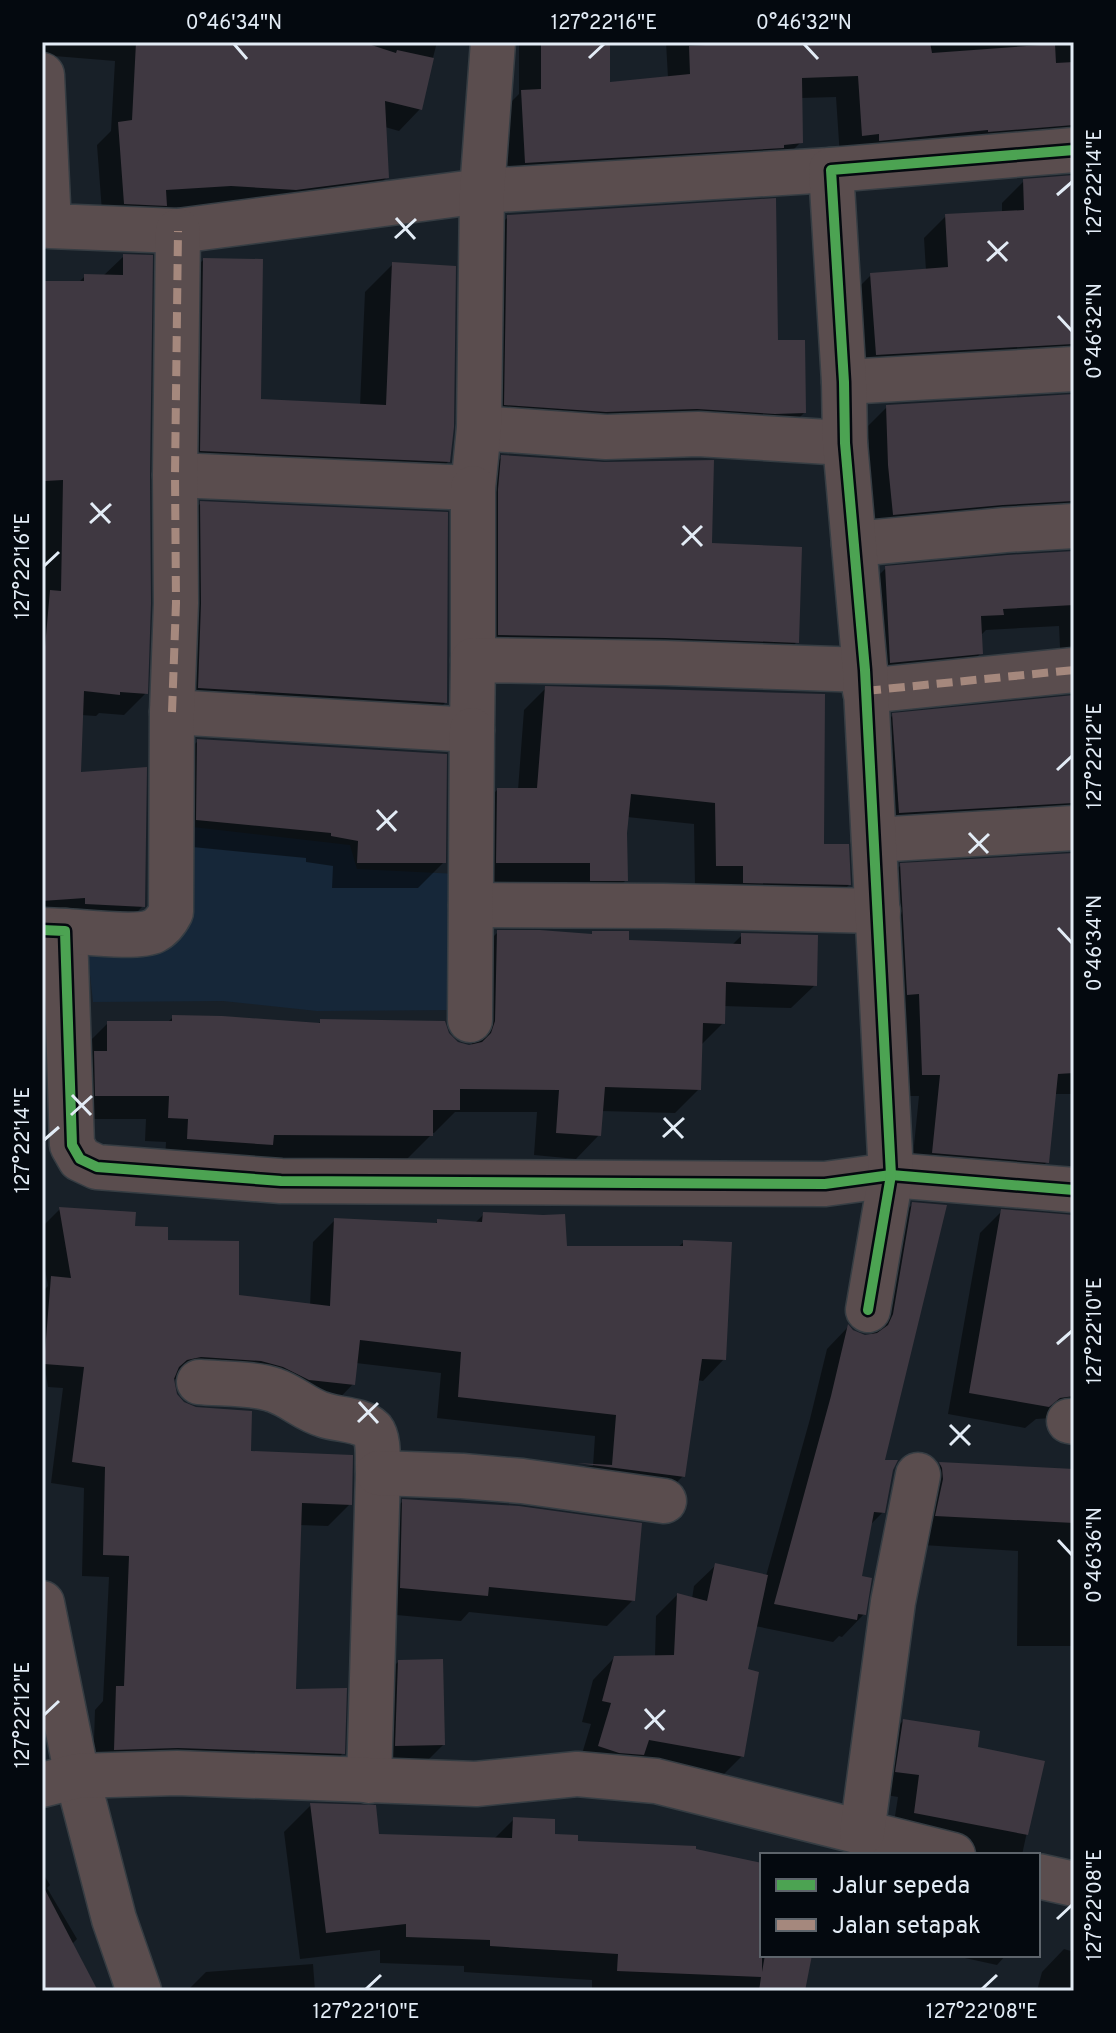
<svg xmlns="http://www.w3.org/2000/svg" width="1116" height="2033" font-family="Overpass,sans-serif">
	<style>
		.built { fill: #162739 }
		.shadow { fill: #0007 }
		.building { fill: #3f3841 }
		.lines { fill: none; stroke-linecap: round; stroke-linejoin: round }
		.street-casing { stroke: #363d43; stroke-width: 47 }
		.street { stroke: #5a4d4e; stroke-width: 44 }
		.quiet { stroke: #a5887d; stroke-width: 8; stroke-dasharray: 16 8; stroke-linecap: butt }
		.cycleway-casing { stroke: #04090f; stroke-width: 15 }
		.cycleway { stroke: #4ca352; stroke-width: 10 }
		.ticks { fill: none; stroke: #e3ecf6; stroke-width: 3 }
		.neatline { fill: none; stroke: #e3ecf6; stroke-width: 3 }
		.ticks-label { font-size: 20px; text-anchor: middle; fill: #e3ecf6 }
	</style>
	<rect width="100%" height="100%" fill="#182028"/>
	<!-- built -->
	<path class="built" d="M 184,826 L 350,845 L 357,869 L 458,874 L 454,1010 L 317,1011 L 223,1001 L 93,1002 L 84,921 L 174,927 Z"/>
	<!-- shadow -->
	<g class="shadow">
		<path d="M 42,42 L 437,42 L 420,109 L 399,131 L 385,127 L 387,177 L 365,199 L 159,210 L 103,225 L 97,145 L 111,131 L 115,61 L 42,55 Z"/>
		<path d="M 519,42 L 608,42 L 608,84 L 668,78 L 666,42 L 1074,42 L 1074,160 L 840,157 L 836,97 L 801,98 L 801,142 L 779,164 L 504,184 L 499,114 L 519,94 Z"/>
		<path d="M 1074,177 L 1074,378 L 854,376 L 849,297 L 871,275 L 926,271 L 924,238 L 946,216 L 1002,213 L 1002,203 L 1024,181 Z"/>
		<path d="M 508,217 L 776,342 L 804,413 L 764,453 L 465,444 L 468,256 Z"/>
		<path d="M 124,256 L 146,693 L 124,715 L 99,713 L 96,716 L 81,715 L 79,774 L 143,906 L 121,928 L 42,921 L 42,283 L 78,283 L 85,276 L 103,276 Z"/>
		<path d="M 203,260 L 259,401 L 360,406 L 365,292 L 393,264 L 449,461 L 421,488 L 174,478 L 176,288 Z"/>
		<path d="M 1074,396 L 1074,536 L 872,536 L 865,429 L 887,407 Z"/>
		<path d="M 502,457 L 709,545 L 797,642 L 776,662 L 478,655 L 482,477 Z"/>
		<path d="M 201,503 L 445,703 L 425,723 L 178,708 L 180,524 Z"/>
		<path d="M 1074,553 L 1074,681 L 1061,669 L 1059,626 L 986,630 L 980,636 L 981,653 L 959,675 L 869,684 L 864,590 L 886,568 Z"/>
		<path d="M 546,688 L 822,846 L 849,885 L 827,906 L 695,887 L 694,824 L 627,817 L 626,880 L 604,902 L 475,884 L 476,812 L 497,790 L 518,790 L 524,710 Z"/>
		<path d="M 1074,697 L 1074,839 L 878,834 L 871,737 L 893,715 Z"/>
		<path d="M 198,741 L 444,862 L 418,888 L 332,888 L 333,866 L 306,862 L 306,858 L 172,845 L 172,766 Z"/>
		<path d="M 1074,855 L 1074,1094 L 1054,1094 L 1047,1162 L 1025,1184 L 911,1175 L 919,1096 L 901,1096 L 879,887 L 901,865 Z"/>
		<path d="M 498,932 L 589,936 L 593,933 L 627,941 L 732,945 L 742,935 L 815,985 L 791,1008 L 723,1006 L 723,1023 L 700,1046 L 699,1089 L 675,1113 L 601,1111 L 599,1135 L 576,1159 L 534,1155 L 537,1112 L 455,1112 L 434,1133 L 431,1133 L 431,1135 L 407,1159 L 258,1158 L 165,1162 L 166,1142 L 145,1141 L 146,1119 L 73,1119 L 84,1047 L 108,1023 L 167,1023 L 173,1017 L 317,1025 L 321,1021 L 447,1034 L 457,1044 L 472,1046 L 474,956 Z"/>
		<path d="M 913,1204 L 883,1462 L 892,1470 L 883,1512 L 869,1526 L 860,1578 L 864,1614 L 842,1637 L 839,1636 L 833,1642 L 755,1626 L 745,1671 L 742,1756 L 720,1778 L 578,1767 L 591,1724 L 582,1722 L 593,1680 L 614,1658 L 655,1657 L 656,1616 L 677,1595 L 692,1599 L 694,1586 L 716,1565 L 766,1576 L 810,1419 L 827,1349 L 848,1327 L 864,1337 L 872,1336 L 890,1226 Z"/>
		<path d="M 60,1209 L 133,1228 L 166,1242 L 237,1297 L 310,1306 L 313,1242 L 335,1220 L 434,1225 L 438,1221 L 474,1224 L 484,1214 L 565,1248 L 677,1248 L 684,1242 L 724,1359 L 703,1381 L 697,1380 L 683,1476 L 661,1498 L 558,1485 L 578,1466 L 593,1466 L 595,1436 L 437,1418 L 441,1373 L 356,1363 L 353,1384 L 332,1406 L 228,1381 L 172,1379 L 174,1393 L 184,1405 L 248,1453 L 350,1504 L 328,1526 L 299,1525 L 294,1691 L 343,1753 L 321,1775 L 93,1771 L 95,1710 L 103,1701 L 109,1577 L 82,1576 L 84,1488 L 51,1483 L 63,1388 L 48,1387 L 42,1350 L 42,1292 L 48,1286 L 42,1252 L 42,1227 Z"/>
		<path d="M 1002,1211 L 1074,1217 L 1074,1434 L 1051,1418 L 1036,1419 L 1025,1428 L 948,1414 L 980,1233 Z"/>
		<path d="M 940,1465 L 1074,1471 L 1074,1646 L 1017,1646 L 1018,1551 L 907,1544 L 911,1493 Z"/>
		<path d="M 403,1501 L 633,1600 L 607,1626 L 469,1612 L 461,1621 L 375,1613 L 377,1527 Z"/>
		<path d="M 398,1662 L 443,1745 L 421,1767 L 374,1768 L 376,1685 Z"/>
		<path d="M 903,1721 L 976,1748 L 1042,1762 L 1022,1855 L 954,1855 L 892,1835 L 898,1797 L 874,1793 L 881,1743 Z"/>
		<path d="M 311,1805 L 377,1836 L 493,1840 L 514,1819 L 553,1836 L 576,1843 L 694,1851 L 762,1865 L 762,1955 L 810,1955 L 803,1991 L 592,1991 L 592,1980 L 464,1972 L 464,1966 L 380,1963 L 380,1950 L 300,1959 L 284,1832 Z"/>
		<path d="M 42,1872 L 50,1885 L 47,1888 L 77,1939 L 72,1944 L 96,1991 L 42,1991 Z"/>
		<path d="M 1064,1949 L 1074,1952 L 1074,1991 L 1037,1991 L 1042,1972 Z"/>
		<path d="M 951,1955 L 1006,1955 L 997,1965 Z"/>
		<path d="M 313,1964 L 315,1991 L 187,1991 L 206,1972 Z"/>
	</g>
	<!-- building -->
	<g class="building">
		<path d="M 136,42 L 362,42 L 396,53 L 397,50 L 434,58 L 422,110 L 385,101 L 389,178 L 296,190 L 231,186 L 166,190 L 167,206 L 124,204 L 118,122 L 132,120 Z"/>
		<path d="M 541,42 L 610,42 L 610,82 L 690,74 L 689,46 L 754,42 L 930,42 L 932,53 L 1055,44 L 1056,63 L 1074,62 L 1074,125 L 988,132 L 988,130 L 879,141 L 879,134 L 862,136 L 858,76 L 802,78 L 803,143 L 784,145 L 784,148 L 525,163 L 521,90 L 541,89 Z"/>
		<path d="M 1074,175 L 1074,344 L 876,355 L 870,273 L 948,267 L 945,214 L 1024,210 L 1023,179 Z"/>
		<path d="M 776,198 L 778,340 L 805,340 L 806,413 L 775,414 L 697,409 L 606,412 L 504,405 L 507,215 Z"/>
		<path d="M 123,254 L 153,255 L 150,475 L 151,603 L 148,694 L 120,692 L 120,695 L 84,691 L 81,772 L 147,767 L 145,907 L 85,904 L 85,898 L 42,901 L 42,681 L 50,590 L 61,591 L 63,480 L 45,481 L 45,441 L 42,441 L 42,281 L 84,281 L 84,274 L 123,275 Z"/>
		<path d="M 203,258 L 263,259 L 261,399 L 386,405 L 392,262 L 456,266 L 454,427 L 450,462 L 200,451 Z"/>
		<path d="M 1074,394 L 1074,501 L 1003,505 L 893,515 L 888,465 L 886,405 Z"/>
		<path d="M 501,455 L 604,462 L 714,460 L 712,543 L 802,547 L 799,643 L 665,638 L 498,635 L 498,489 Z"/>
		<path d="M 200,501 L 448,512 L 447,703 L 198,688 L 201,603 Z"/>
		<path d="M 1074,551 L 1074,605 L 1003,609 L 1004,615 L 981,616 L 983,654 L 890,663 L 885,566 L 1007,555 Z"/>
		<path d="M 545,686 L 825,694 L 824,844 L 849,844 L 851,885 L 743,883 L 743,866 L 716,866 L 715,803 L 631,794 L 627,833 L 628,881 L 590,881 L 590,863 L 496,863 L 497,788 L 537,788 Z"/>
		<path d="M 1074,695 L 1074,803 L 899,813 L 892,713 Z"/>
		<path d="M 197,739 L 447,754 L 446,863 L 357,863 L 358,841 L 331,836 L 331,833 L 196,820 Z"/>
		<path d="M 1074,853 L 1074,1073 L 1058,1074 L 1049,1163 L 932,1153 L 940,1075 L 922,1075 L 919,994 L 907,995 L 900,863 Z"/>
		<path d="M 497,930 L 540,930 L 592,934 L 592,931 L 629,931 L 629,940 L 741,944 L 741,933 L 818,935 L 817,986 L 726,982 L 725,1024 L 703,1023 L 701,1090 L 605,1087 L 601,1136 L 556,1133 L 559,1090 L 460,1089 L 460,1110 L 433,1110 L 433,1136 L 274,1135 L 273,1145 L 187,1139 L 188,1119 L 168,1118 L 169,1096 L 95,1096 L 94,1051 L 107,1051 L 107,1021 L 172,1021 L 172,1015 L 222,1016 L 320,1023 L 320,1019 L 445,1021 L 449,1033 L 458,1042 L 469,1045 L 482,1042 L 491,1033 L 495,1021 Z"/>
		<path d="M 912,1202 L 947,1205 L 885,1460 L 898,1460 L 893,1470 L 885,1513 L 874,1512 L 862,1576 L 872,1578 L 866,1615 L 858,1614 L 857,1620 L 774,1604 L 831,1396 L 848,1324 L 853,1330 L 865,1335 L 877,1333 L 888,1325 L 893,1314 Z"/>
		<path d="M 59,1207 L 136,1212 L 135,1226 L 168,1227 L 168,1240 L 239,1241 L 239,1295 L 330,1306 L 334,1218 L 437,1223 L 437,1219 L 482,1222 L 483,1212 L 543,1215 L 565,1214 L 567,1246 L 683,1246 L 683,1240 L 732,1242 L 726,1360 L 702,1359 L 685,1477 L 577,1463 L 612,1465 L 616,1415 L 458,1397 L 461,1352 L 360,1340 L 355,1385 L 309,1380 L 283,1367 L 261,1361 L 201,1357 L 187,1360 L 179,1367 L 174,1379 L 177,1394 L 184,1402 L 196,1407 L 252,1411 L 251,1451 L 353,1455 L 352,1505 L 302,1503 L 296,1689 L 347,1688 L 345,1754 L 178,1748 L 114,1750 L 116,1686 L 124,1686 L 129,1556 L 103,1555 L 105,1467 L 72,1462 L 84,1367 L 44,1364 L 51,1276 L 71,1278 Z"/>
		<path d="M 1001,1209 L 1074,1215 L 1074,1396 L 1060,1398 L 1049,1407 L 969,1393 Z"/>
		<path d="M 939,1462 L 1074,1469 L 1074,1523 L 935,1516 L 943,1479 L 942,1468 Z"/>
		<path d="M 402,1499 L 519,1506 L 642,1523 L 635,1601 L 489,1587 L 488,1596 L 400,1588 Z"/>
		<path d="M 715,1563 L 768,1575 L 748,1669 L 759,1672 L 744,1757 L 649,1740 L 644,1755 L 619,1753 L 598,1746 L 611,1703 L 602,1701 L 614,1656 L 674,1655 L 677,1593 L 707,1601 Z"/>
		<path d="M 443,1659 L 445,1745 L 395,1746 L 398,1660 Z"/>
		<path d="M 903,1719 L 980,1731 L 978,1747 L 1045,1761 L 1028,1835 L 914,1813 L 919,1775 L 895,1772 Z"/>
		<path d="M 310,1803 L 376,1805 L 379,1834 L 512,1838 L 513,1817 L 555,1819 L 555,1834 L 578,1835 L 578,1841 L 696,1846 L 696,1849 L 762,1863 L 762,1972 L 765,1955 L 812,1955 L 805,1991 L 759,1991 L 761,1977 L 617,1971 L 618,1954 L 490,1946 L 490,1940 L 406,1937 L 406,1924 L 326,1933 Z"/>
		<path d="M 42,1884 L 98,1991 L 42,1991 Z"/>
	</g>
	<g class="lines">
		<!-- street casing -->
		<g class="street-casing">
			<g id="street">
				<path d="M 42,75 L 49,226 L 178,231 L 482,191 L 831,170"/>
				<path d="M 844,382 L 1074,369"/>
				<path d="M 479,428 L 606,437 L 698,434 L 845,443"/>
				<path d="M 175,475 L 473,488 L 479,428 L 482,191 L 493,42"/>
				<path d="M 854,544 L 1005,530 L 1074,526"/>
				<path d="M 473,660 L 473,488"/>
				<path d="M 865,691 L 1074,670"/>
				<path d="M 172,712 L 472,730 L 473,660 L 665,663 L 865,670"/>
				<path d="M 874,840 L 1074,828"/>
				<path d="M 471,905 L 664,906 L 878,911"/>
				<path d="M 42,930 L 65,931 L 72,1145 L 80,1159 L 97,1167 L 281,1181 L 825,1184 L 891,1175 L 1074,1190"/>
				<path d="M 65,931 C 85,932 137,939 154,931 C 162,927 167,920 171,912 L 172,712 L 176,603 L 175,475 L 178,231"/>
				<path d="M 470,1020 L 472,730"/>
				<path d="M 868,1310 L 891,1175 L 865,670 L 845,443 L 844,382 L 831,170 L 1074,150"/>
				<path d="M 199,1382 C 220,1384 256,1383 274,1390 C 292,1396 306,1410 324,1415 C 338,1420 361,1419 372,1430 C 380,1440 377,1462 378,1473 L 369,1781"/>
				<path d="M 1069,1421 L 1074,1422"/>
				<path d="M 378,1473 L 462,1476 L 522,1481 L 664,1501"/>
				<path d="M 42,1603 L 77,1776 L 114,1919 L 139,1991"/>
				<path d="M 42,1785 L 77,1776 L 177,1773 L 476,1784 L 577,1774 L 656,1781 L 953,1855"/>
				<path d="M 862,1833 L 893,1602 L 918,1475"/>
				<path d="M 1038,1876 L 1074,1884"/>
			</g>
		</g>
		<!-- street -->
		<use href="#street" class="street"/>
		<!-- quiet -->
		<g class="quiet">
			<path d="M 865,691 L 1074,670"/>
			<path d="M 172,712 L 176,603 L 175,475 L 178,231"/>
		</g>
		<!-- cycleway casing -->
		<g class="cycleway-casing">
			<g id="cycleway">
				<path d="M 42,930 L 65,931 L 72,1145 L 80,1159 L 97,1167 L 281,1181 L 825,1184 L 891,1175 L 1074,1190"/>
				<path d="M 868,1310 L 891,1175 L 865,670 L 845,443 L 844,382 L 831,170 L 1074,150"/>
			</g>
		</g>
		<!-- cycleway -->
		<use href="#cycleway" class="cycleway"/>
	</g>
	<!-- ticks -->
	<path class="ticks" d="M 234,44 L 247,59M 804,44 L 818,59M 589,58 L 604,44M 1057,195 L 1072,182M 396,218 L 415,239M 395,238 L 416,219M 988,241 L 1007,261M 987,261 L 1008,242M 1058,316 L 1072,331M 91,503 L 110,523M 90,523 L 111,504M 683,526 L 702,546M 682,545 L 702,526M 44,566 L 59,552M 1057,770 L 1072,756M 377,810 L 396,831M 377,830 L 397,811M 969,833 L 988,853M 969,853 L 989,834M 1058,928 L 1072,943M 72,1095 L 91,1115M 71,1115 L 92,1096M 664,1118 L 683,1138M 663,1137 L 684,1118M 44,1140 L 59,1127M 1057,1344 L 1072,1331M 359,1402 L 378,1423M 358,1422 L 378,1403M 950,1425 L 970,1445M 950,1445 L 970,1425M 1058,1540 L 1072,1555M 645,1709 L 664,1730M 44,1715 L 59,1701M 645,1729 L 665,1710M 1057,1919 L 1072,1905M 366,1989 L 381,1975M 982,1989 L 997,1975"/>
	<!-- border -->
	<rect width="1116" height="2033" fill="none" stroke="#04090f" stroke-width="88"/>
	<!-- legend -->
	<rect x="760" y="1853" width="280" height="104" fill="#04090f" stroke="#5d646b" stroke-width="2"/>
	<rect x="776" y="1879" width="40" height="12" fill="#4ca352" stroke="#5d646b" stroke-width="2"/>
	<text x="832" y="1893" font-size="24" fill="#e3ecf6">Jalur sepeda</text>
	<rect x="776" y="1919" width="40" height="12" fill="#a5887d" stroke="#5d646b" stroke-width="2"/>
	<text x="832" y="1933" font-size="24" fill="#e3ecf6">Jalan setapak</text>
	<rect x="44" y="44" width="1028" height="1945" class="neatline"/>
	<g class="ticks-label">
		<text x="234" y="29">0°46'34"N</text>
		<text x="604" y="29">127°22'16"E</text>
		<text x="804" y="29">0°46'32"N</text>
		<text transform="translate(1094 182) rotate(-90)" y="7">127°22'14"E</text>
		<text transform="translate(1094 331) rotate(-90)" y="7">0°46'32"N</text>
		<text transform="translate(22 566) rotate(-90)" y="7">127°22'16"E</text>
		<text transform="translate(1094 756) rotate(-90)" y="7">127°22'12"E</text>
		<text transform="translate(1094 943) rotate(-90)" y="7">0°46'34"N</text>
		<text transform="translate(22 1140) rotate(-90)" y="7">127°22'14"E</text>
		<text transform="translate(1094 1331) rotate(-90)" y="7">127°22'10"E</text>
		<text transform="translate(1094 1555) rotate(-90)" y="7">0°46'36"N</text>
		<text transform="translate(22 1715) rotate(-90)" y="7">127°22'12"E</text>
		<text transform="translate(1094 1905) rotate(-90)" y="7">127°22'08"E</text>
		<text x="366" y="2018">127°22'10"E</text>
		<text x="982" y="2018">127°22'08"E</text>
	</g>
</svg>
